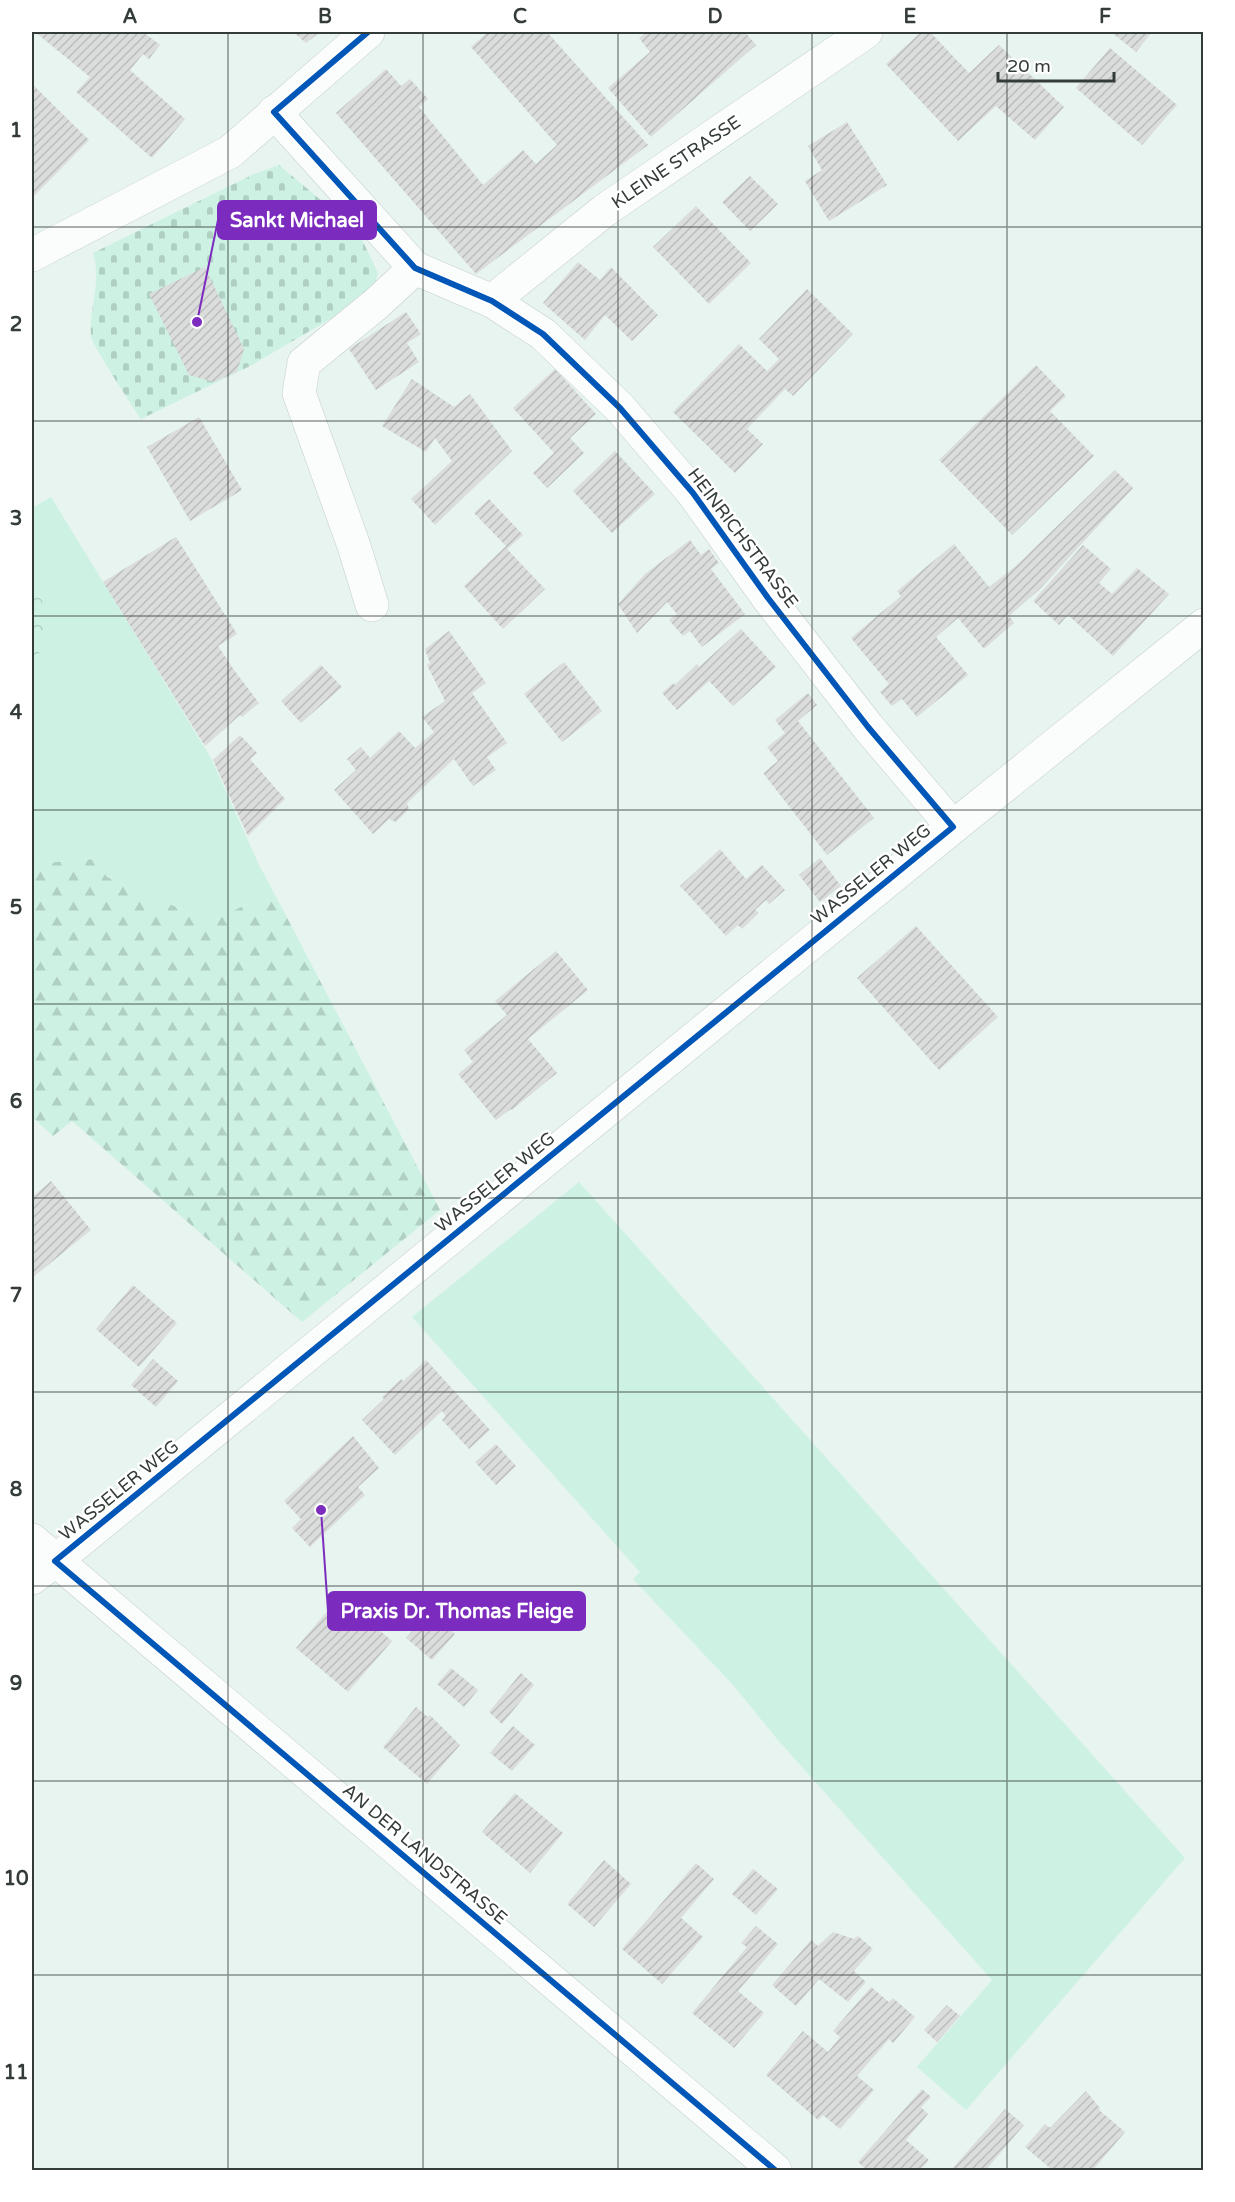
<svg xmlns="http://www.w3.org/2000/svg" width="1235" height="2202" font-family="'Varela Round',sans-serif">
	<style>
		.green { fill: #cdf2e4 }
		.forest { fill: url(#forest-firs) }
		.cemetery { fill: url(#cemetery-stones) }
		.park { fill: url(#park-crowns) }
		.building { fill: url(#building-hatch) }
		.lines { fill: none; stroke-linecap: round; stroke-linejoin: round }
		.minor-casing { stroke: #c5cfcb; stroke-width: 34 }
		.major-casing { stroke: #c5cfcb; stroke-width: 34 }
		.minor { stroke: #fbfdfd; stroke-width: 33 }
		.major { stroke: #fbfdfd; stroke-width: 33 }
		.cycleway-casing { stroke: #fff; stroke-width: 10 }
		.cycleway { stroke: #0057b8; stroke-width: 6 }
		.grid { fill: none; stroke: #333c39; stroke-width: 1.5; stroke-opacity: 0.55 }
		.labels { text-anchor: middle; dominant-baseline: central; stroke-width: 5; stroke-linejoin: round; paint-order: stroke }
		.street-label { font-size: 18px; fill: #333c39; stroke: #fff }
		.leader { fill: none; stroke: #7b2cbf; stroke-width: 2 }
		.callout-dot { fill: #7b2cbf; stroke: #fff; stroke-width: 2 }
		.callout { fill: #7b2cbf; stroke: #7b2cbf; stroke-width: 2 }
		.callout-label { font-size: 20px; text-anchor: middle; font-weight: bold; fill: #fff }
		.neatline { fill: none; stroke: #333c39; stroke-width: 2 }
		.grid-label { font-size: 20px; text-anchor: middle; font-weight: bold; fill: #333c39 }
	</style>
	<defs>
		<pattern id="forest-firs" width="22" height="20" patternUnits="userSpaceOnUse" patternTransform="scale(1.5)"><rect width="22" height="20" fill="#cdf2e4"/><path d="M5 1l3.5 6h-7zM16 11l3.5 6h-7z" fill="#b0d0c4"/></pattern>
		<pattern id="cemetery-stones" width="16" height="16" patternUnits="userSpaceOnUse" patternTransform="scale(1.5)"><rect width="16" height="16" fill="#cdf2e4"/><path d="M2 7V4a2 2 0 0 1 4 0v3zM10 15v-3a2 2 0 0 1 4 0v3z" fill="#b0d0c4"/></pattern>
		<pattern id="park-crowns" width="20" height="18" patternUnits="userSpaceOnUse" patternTransform="scale(1.5)"><rect width="20" height="18" fill="#cdf2e4"/><path d="M2 6a3 3 0 1 1 6 0M12 15a3 3 0 1 1 6 0" fill="none" stroke="#b0d0c4"/></pattern>
		<pattern id="building-hatch" width="6" height="6" patternUnits="userSpaceOnUse" patternTransform="scale(1.5)"><rect width="6" height="6" fill="#dbdcdc"/><path d="M-1 1l2-2M0 6l6-6M5 7l2-2" fill="none" stroke="#bcbebe"/></pattern>
	</defs>
	<rect width="100%" height="100%" fill="#e7f4ef"/>
	<!-- green -->
	<g class="green">
		<path d="M 51,497 L 211,758 L 259,865 L 273,891 L 211,922 L 107,877 L 95,859 L 32,864 L 32,670 L 36,667 L 43,603 L 32,581 L 32,508 Z"/>
		<path d="M 579,1182 L 1185,1858 L 966,2110 L 917,2067 L 992,1980 L 777,1739 L 733,1685 L 633,1579 L 640,1572 L 412,1317 Z"/>
	</g>
	<!-- forest -->
	<path class="forest" d="M 95,859 L 107,877 L 211,922 L 273,891 L 440,1210 L 302,1322 L 72,1121 L 53,1136 L 32,1117 L 32,864 Z"/>
	<!-- cemetery -->
	<path class="cemetery" d="M 279,165 L 329,207 L 354,223 L 378,273 L 371,295 L 252,365 L 141,419 C 133,407 92,345 91,336 C 89,307 102,282 93,253 L 254,174 Z"/>
	<!-- park -->
	<path class="park" d="M 32,581 L 43,603 L 46,623 L 36,667 L 32,670 Z"/>
	<!-- building -->
	<g class="building">
		<path d="M 35,32 L 143,32 L 160,45 L 149,59 L 143,54 L 130,70 L 185,119 L 152,158 L 76,92 L 90,77 Z"/>
		<path d="M 293,32 L 320,32 L 306,43 Z"/>
		<path d="M 488,32 L 547,32 L 648,145 L 476,274 L 336,113 L 386,69 L 401,86 L 410,79 L 428,99 L 419,107 L 483,185 L 523,150 L 536,164 L 557,145 L 471,47 Z"/>
		<path d="M 647,32 L 745,32 L 756,45 L 651,137 L 608,88 L 650,52 L 639,38 Z"/>
		<path d="M 921,32 L 930,32 L 969,73 L 999,45 L 1064,107 L 1035,140 L 996,106 L 958,141 L 886,64 Z"/>
		<path d="M 1111,32 L 1152,32 L 1136,52 Z"/>
		<path d="M 1110,48 L 1177,105 L 1142,145 L 1076,88 Z"/>
		<path d="M 32,84 L 89,140 L 32,198 Z"/>
		<path d="M 847,122 L 887,185 L 829,221 L 805,181 L 822,170 L 808,146 Z"/>
		<path d="M 750,176 L 778,204 L 750,231 L 722,202 Z"/>
		<path d="M 696,206 L 751,263 L 709,304 L 653,247 Z"/>
		<path d="M 578,262 L 600,280 L 611,267 L 658,315 L 632,341 L 605,315 L 585,340 L 543,303 Z"/>
		<path d="M 205,267 L 244,349 L 237,372 L 214,382 L 189,375 L 149,294 Z"/>
		<path d="M 807,289 L 853,334 L 793,396 L 785,389 L 747,429 L 763,444 L 735,473 L 673,412 L 739,344 L 767,371 L 779,359 L 759,339 Z"/>
		<path d="M 406,312 L 421,334 L 407,343 L 419,362 L 376,390 L 349,349 Z"/>
		<path d="M 1036,365 L 1066,396 L 1050,411 L 1094,456 L 1012,535 L 939,460 Z"/>
		<path d="M 555,369 L 596,414 L 570,438 L 584,453 L 547,488 L 533,473 L 554,453 L 513,408 Z"/>
		<path d="M 412,379 L 454,407 L 470,394 L 512,451 L 435,525 L 411,499 L 452,461 L 435,438 L 426,452 L 382,426 Z"/>
		<path d="M 199,417 L 242,490 L 190,521 L 147,447 Z"/>
		<path d="M 615,451 L 655,494 L 612,533 L 573,491 Z"/>
		<path d="M 1115,470 L 1133,488 L 1040,589 L 1009,616 L 1014,623 L 984,649 L 958,618 L 936,637 L 968,675 L 917,717 L 902,699 L 892,706 L 880,692 L 889,684 L 851,638 L 901,596 L 897,591 L 954,544 L 989,587 L 1017,565 Z"/>
		<path d="M 489,499 L 523,535 L 507,549 L 545,589 L 503,629 L 464,586 L 506,546 L 474,513 Z"/>
		<path d="M 176,537 L 237,634 L 218,646 L 234,670 L 259,703 L 242,717 L 240,715 L 205,746 L 103,582 Z"/>
		<path d="M 690,540 L 701,555 L 709,549 L 719,563 L 711,569 L 745,614 L 702,647 L 690,631 L 683,636 L 669,620 L 677,614 L 667,602 L 637,633 L 618,604 L 645,574 Z"/>
		<path d="M 1083,545 L 1111,569 L 1099,583 L 1112,594 L 1137,568 L 1169,594 L 1113,656 L 1068,615 L 1059,625 L 1033,601 Z"/>
		<path d="M 741,629 L 776,667 L 733,706 L 709,681 L 677,710 L 662,693 L 673,683 L 675,685 L 697,664 L 699,667 Z"/>
		<path d="M 449,631 L 486,683 L 472,693 L 507,743 L 487,757 L 496,770 L 473,786 L 454,759 L 407,803 L 409,809 L 396,822 L 389,819 L 373,834 L 334,790 L 356,770 L 347,759 L 361,747 L 370,758 L 399,731 L 415,748 L 434,732 L 422,717 L 445,701 L 427,665 L 430,663 L 425,649 Z"/>
		<path d="M 564,662 L 602,711 L 562,742 L 524,694 Z"/>
		<path d="M 321,665 L 342,687 L 301,723 L 281,701 Z"/>
		<path d="M 808,693 L 817,705 L 798,721 L 874,818 L 827,855 L 763,773 L 778,761 L 767,747 L 785,733 L 775,720 Z"/>
		<path d="M 240,735 L 257,753 L 250,759 L 285,799 L 248,836 L 213,760 Z"/>
		<path d="M 720,849 L 746,879 L 762,865 L 785,890 L 769,904 L 766,900 L 755,910 L 759,913 L 742,929 L 738,925 L 726,936 L 680,886 Z"/>
		<path d="M 820,858 L 841,886 L 820,902 L 799,875 Z"/>
		<path d="M 916,926 L 998,1017 L 939,1070 L 857,978 Z"/>
		<path d="M 556,951 L 588,990 L 528,1039 L 557,1073 L 512,1110 L 511,1109 L 496,1120 L 458,1074 L 473,1062 L 464,1050 L 507,1015 L 495,1001 Z"/>
		<path d="M 51,1181 L 91,1230 L 32,1278 L 32,1197 Z"/>
		<path d="M 133,1285 L 177,1323 L 139,1367 L 96,1329 Z"/>
		<path d="M 153,1359 L 178,1381 L 156,1407 L 131,1385 Z"/>
		<path d="M 426,1360 L 490,1430 L 469,1449 L 442,1420 L 446,1416 L 442,1411 L 395,1455 L 362,1420 L 384,1399 L 382,1397 L 401,1379 L 403,1381 Z"/>
		<path d="M 353,1436 L 379,1468 L 358,1487 L 365,1495 L 310,1547 L 292,1528 L 301,1519 L 284,1501 Z"/>
		<path d="M 496,1444 L 516,1466 L 496,1485 L 475,1462 Z"/>
		<path d="M 340,1596 L 392,1641 L 348,1692 L 296,1648 Z"/>
		<path d="M 429,1612 L 455,1634 L 432,1660 L 406,1638 Z"/>
		<path d="M 451,1668 L 478,1690 L 464,1707 L 437,1684 Z"/>
		<path d="M 521,1673 L 534,1685 L 502,1724 L 489,1712 Z"/>
		<path d="M 416,1707 L 428,1717 L 430,1715 L 460,1745 L 427,1784 L 383,1747 Z"/>
		<path d="M 513,1726 L 535,1745 L 512,1771 L 490,1753 Z"/>
		<path d="M 515,1793 L 563,1833 L 530,1873 L 482,1832 Z"/>
		<path d="M 604,1860 L 631,1884 L 594,1927 L 567,1904 Z"/>
		<path d="M 696,1863 L 714,1879 L 681,1918 L 703,1937 L 662,1984 L 622,1949 Z"/>
		<path d="M 753,1869 L 778,1889 L 756,1915 L 732,1894 Z"/>
		<path d="M 756,1926 L 778,1944 L 738,1991 L 764,2013 L 734,2048 L 692,2013 L 747,1947 L 741,1943 Z"/>
		<path d="M 833,1932 L 854,1939 L 858,1936 L 873,1949 L 854,1971 L 866,1982 L 848,2002 L 819,1979 L 796,2006 L 772,1985 L 811,1940 L 818,1946 Z"/>
		<path d="M 871,1987 L 889,2002 L 893,1998 L 915,2017 L 893,2043 L 889,2039 L 857,2076 L 874,2090 L 840,2129 L 823,2115 L 818,2120 L 766,2075 L 803,2031 L 828,2052 L 840,2037 L 833,2031 Z"/>
		<path d="M 947,2005 L 960,2016 L 937,2042 L 924,2030 Z"/>
		<path d="M 922,2089 L 931,2097 L 921,2107 L 928,2114 L 906,2140 L 929,2160 L 920,2170 L 867,2170 L 858,2162 Z"/>
		<path d="M 1086,2091 L 1100,2108 L 1099,2110 L 1125,2132 L 1093,2170 L 1047,2170 L 1050,2168 L 1025,2147 L 1045,2124 L 1050,2128 Z"/>
		<path d="M 1005,2109 L 1024,2125 L 986,2170 L 951,2170 Z"/>
	</g>
	<g class="lines">
		<!-- minor casing -->
		<g class="minor-casing">
			<g id="minor">
				<path d="M 274,112 L 415,268 L 492,301 L 543,334 L 620,408 L 693,493 L 768,598 L 868,727 L 953,827"/>
				<path d="M 32,255 L 230,152 L 368,32"/>
				<path d="M 492,301 L 605,210 L 866,32"/>
				<path d="M 372,605 L 354,546 L 299,393 L 304,363 L 376,304 L 415,268"/>
				<path d="M 32,1578 L 55,1561 L 953,827 L 1204,625"/>
			</g>
		</g>
		<!-- major casing -->
		<g class="major-casing">
			<path id="major" d="M 32,1540 L 775,2170"/>
		</g>
		<!-- minor -->
		<use href="#minor" class="minor"/>
		<!-- major -->
		<use href="#major" class="major"/>
		<!-- cycleway casing -->
		<g class="cycleway-casing">
			<path id="cycleway" d="M 368,32 L 274,112 L 415,268 L 492,301 L 543,334 L 620,408 L 693,493 L 768,598 L 868,727 L 953,827 L 55,1561 L 775,2170"/>
		</g>
		<!-- cycleway -->
		<use href="#cycleway" class="cycleway"/>
	</g>
	<!-- grid -->
	<path class="grid" d="M 228,32 L 228,2170M 423,32 L 423,2170M 618,32 L 618,2170M 812,32 L 812,2170M 1007,32 L 1007,2170M 32,227 L 1204,227M 32,421 L 1204,421M 32,616 L 1204,616M 32,810 L 1204,810M 32,1004 L 1204,1004M 32,1198 L 1204,1198M 32,1392 L 1204,1392M 32,1586 L 1204,1586M 32,1781 L 1204,1781M 32,1975 L 1204,1975"/>
	<g class="labels">
		<!-- street labels -->
		<g class="street-label">
			<text transform="translate(676 162) rotate(-34)">KLEINE STRASSE</text>
			<text transform="translate(743 538) rotate(53)">HEINRICHSTRASSE</text>
			<text transform="translate(871 874) rotate(-39)">WASSELER WEG</text>
			<text transform="translate(495 1182) rotate(-39)">WASSELER WEG</text>
			<text transform="translate(119 1490) rotate(-39)">WASSELER WEG</text>
			<text transform="translate(425 1854) rotate(40)">AN DER LANDSTRASSE</text>
		</g>
	</g>
	<!-- callouts -->
	<path class="leader" d="M197 322L218 220M321 1510L328 1611"/>
	<g class="callout-dot">
		<circle cx="197" cy="322" r="6"/>
		<circle cx="321" cy="1510" r="6"/>
	</g>
	<g class="callout">
		<rect x="218" y="201" width="158" height="38" rx="6"/>
		<rect x="328" y="1592" width="257" height="38" rx="6"/>
	</g>
	<g class="callout-label">
		<text x="297" y="227">Sankt Michael</text>
		<text x="457" y="1618">Praxis Dr. Thomas Fleige</text>
	</g>
	<!-- border -->
	<rect width="1235" height="2202" fill="none" stroke="#ffffff" stroke-width="66"/>
	<!-- scale -->
	<path d="M998 72v9h116v-9" fill="none" stroke="#333c39" stroke-width="3"/>
	<text x="1007" y="72" font-size="18" fill="#333c39" stroke="#ffffff" stroke-width="4.5" paint-order="stroke">20 m</text>
	<rect x="33" y="33" width="1169" height="2136" class="neatline"/>
	<g class="grid-label">
		<text x="130" y="23">A</text>
		<text x="325" y="23">B</text>
		<text x="520" y="23">C</text>
		<text x="715" y="23">D</text>
		<text x="910" y="23">E</text>
		<text x="1105" y="23">F</text>
		<text x="16" y="137">1</text>
		<text x="16" y="331">2</text>
		<text x="16" y="525">3</text>
		<text x="16" y="719">4</text>
		<text x="16" y="914">5</text>
		<text x="16" y="1108">6</text>
		<text x="16" y="1302">7</text>
		<text x="16" y="1496">8</text>
		<text x="16" y="1690">9</text>
		<text x="16" y="1885">10</text>
		<text x="16" y="2079">11</text>
	</g>
</svg>
